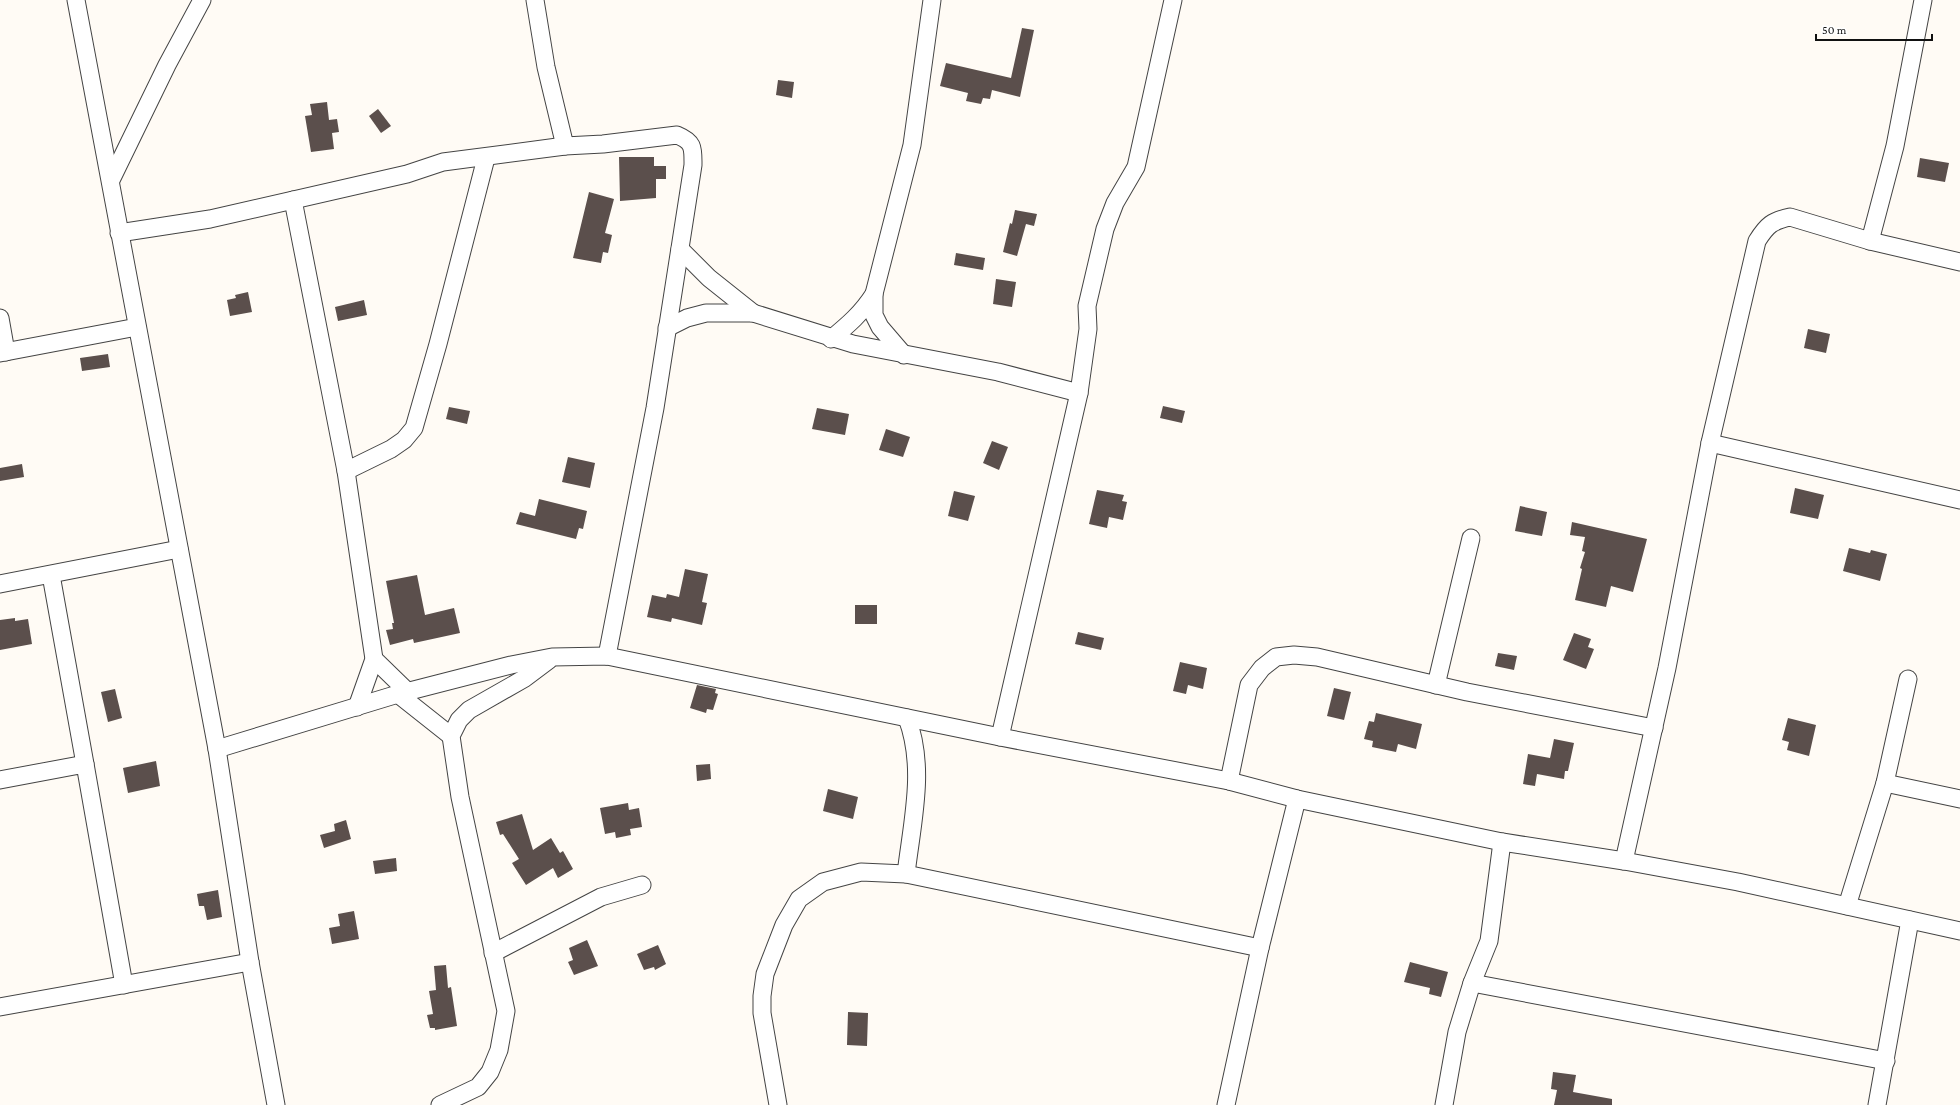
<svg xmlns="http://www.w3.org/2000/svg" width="1960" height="1105" font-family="'Crimson Pro',serif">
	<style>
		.building { fill: #5b4f4c }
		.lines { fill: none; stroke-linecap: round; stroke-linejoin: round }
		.minor-casing { stroke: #444; stroke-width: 19 }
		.minor { stroke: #fff; stroke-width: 17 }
	</style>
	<rect width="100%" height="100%" fill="#fffbf5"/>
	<!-- building -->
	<g class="building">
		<path d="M 1022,28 L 1034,30 L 1020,97 L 992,90 L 990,99 L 983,98 L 981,104 L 966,101 L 968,93 L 940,86 L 946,63 L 1011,78 Z"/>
		<path d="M 778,80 L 794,82 L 792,98 L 776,95 Z"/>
		<path d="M 327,102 L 329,120 L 337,119 L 339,132 L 332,133 L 334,149 L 311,152 L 305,116 L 312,115 L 310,104 Z"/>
		<path d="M 378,109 L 391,126 L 381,133 L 369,116 Z"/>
		<path d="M 619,157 L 654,157 L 654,166 L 666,166 L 666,179 L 656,179 L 656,198 L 620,201 Z"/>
		<path d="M 1920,158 L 1949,163 L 1945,182 L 1917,177 Z"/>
		<path d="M 589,192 L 614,199 L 605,233 L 612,235 L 608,253 L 603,252 L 601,263 L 573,258 Z"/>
		<path d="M 1015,210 L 1037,214 L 1034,226 L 1026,224 L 1017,256 L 1003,252 L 1010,223 L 1012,224 Z"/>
		<path d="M 956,253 L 985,258 L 983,270 L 954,265 Z"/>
		<path d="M 996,279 L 1016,282 L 1012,307 L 993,304 Z"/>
		<path d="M 248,292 L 252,312 L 230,316 L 227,300 L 236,298 L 235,295 Z"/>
		<path d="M 364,300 L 367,315 L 338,321 L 335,307 Z"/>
		<path d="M 1808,329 L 1830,334 L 1826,353 L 1804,348 Z"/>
		<path d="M 108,354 L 110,367 L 82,371 L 80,358 Z"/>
		<path d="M 1163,406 L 1185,411 L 1182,423 L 1160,418 Z"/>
		<path d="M 449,407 L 470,411 L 467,424 L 446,419 Z"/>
		<path d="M 817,408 L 849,414 L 845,435 L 812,429 Z"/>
		<path d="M 886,429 L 910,437 L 903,457 L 879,450 Z"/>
		<path d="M 992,441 L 1008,447 L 999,470 L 983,463 Z"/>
		<path d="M 568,457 L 595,463 L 590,488 L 562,482 Z"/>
		<path d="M 22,464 L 24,477 L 0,481 L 0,468 Z"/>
		<path d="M 1795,488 L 1824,495 L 1818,519 L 1790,513 Z"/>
		<path d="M 1097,490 L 1124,495 L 1122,501 L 1127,502 L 1123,520 L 1109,517 L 1107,528 L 1089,524 Z"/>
		<path d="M 954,491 L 975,496 L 968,521 L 948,516 Z"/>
		<path d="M 539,499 L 587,511 L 583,529 L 579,528 L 576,539 L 516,524 L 520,512 L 535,516 Z"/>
		<path d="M 1520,506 L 1547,512 L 1542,536 L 1515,531 Z"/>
		<path d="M 1572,522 L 1647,539 L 1633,592 L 1611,586 L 1606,607 L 1575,600 L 1582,569 L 1580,568 L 1585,552 L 1582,551 L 1585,537 L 1570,535 Z"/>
		<path d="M 1849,548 L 1870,553 L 1871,550 L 1887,554 L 1880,581 L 1843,571 Z"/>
		<path d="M 685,569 L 708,574 L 702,602 L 707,603 L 702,625 L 672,618 L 671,622 L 647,617 L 652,595 L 666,598 L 667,594 L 679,597 Z"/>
		<path d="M 417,575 L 425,615 L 454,608 L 460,633 L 414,643 L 413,639 L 390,645 L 386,630 L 393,629 L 392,623 L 394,623 L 386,581 Z"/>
		<rect x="855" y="605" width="22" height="19"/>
		<path d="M 15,618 L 15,621 L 28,619 L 32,644 L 0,650 L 0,620 Z"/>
		<path d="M 1078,632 L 1104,638 L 1101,650 L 1075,644 Z"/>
		<path d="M 1574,633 L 1591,639 L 1588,647 L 1594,649 L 1586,669 L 1563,660 Z"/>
		<path d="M 1498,653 L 1517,656 L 1514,670 L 1495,666 Z"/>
		<path d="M 1180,662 L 1207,668 L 1203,689 L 1188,685 L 1186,694 L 1173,691 Z"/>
		<path d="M 697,685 L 716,689 L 715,693 L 718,694 L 713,710 L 707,709 L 706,713 L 690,708 Z"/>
		<path d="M 1334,688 L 1351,692 L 1344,720 L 1327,716 Z"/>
		<path d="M 115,689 L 122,718 L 108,722 L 101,692 Z"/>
		<path d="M 1376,713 L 1422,724 L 1416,749 L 1398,744 L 1396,752 L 1372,747 L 1373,741 L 1364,739 L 1369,721 L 1374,722 Z"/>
		<path d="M 1788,718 L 1816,725 L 1809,756 L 1787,750 L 1789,742 L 1782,740 Z"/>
		<path d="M 1554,739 L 1574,743 L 1568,771 L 1565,771 L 1564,779 L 1537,774 L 1535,786 L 1523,784 L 1528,754 L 1550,758 Z"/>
		<path d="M 156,761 L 160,786 L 128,793 L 123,768 Z"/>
		<path d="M 710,764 L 711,779 L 697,781 L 696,765 Z"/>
		<path d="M 828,789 L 858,797 L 853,819 L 823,811 Z"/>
		<path d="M 628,803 L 629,810 L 639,808 L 642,827 L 630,829 L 631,835 L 616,838 L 615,832 L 605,834 L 600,808 Z"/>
		<path d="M 522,814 L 533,850 L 551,838 L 560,853 L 563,851 L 573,869 L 558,878 L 553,868 L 526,885 L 512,863 L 519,859 L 503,834 L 500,835 L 496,822 Z"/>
		<path d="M 346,820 L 351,839 L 324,848 L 320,835 L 335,831 L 334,824 Z"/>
		<path d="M 396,858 L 397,871 L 375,874 L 373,861 Z"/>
		<path d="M 218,890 L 222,917 L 207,920 L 204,906 L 199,906 L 197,894 Z"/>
		<path d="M 354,911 L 359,939 L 332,944 L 329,928 L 340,926 L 338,914 Z"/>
		<path d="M 587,940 L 598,966 L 574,975 L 568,962 L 573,960 L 569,948 Z"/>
		<path d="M 658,945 L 666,964 L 655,970 L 654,967 L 644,970 L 637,954 Z"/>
		<path d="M 1410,962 L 1448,972 L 1441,997 L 1429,994 L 1430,988 L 1404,982 Z"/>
		<path d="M 446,965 L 448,988 L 451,987 L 457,1026 L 435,1030 L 435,1028 L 430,1028 L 427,1015 L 433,1014 L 429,991 L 436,990 L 434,966 Z"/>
		<path d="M 848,1012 L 868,1013 L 867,1046 L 847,1045 Z"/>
		<path d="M 1553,1072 L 1576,1075 L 1573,1092 L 1612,1099 L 1612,1105 L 1554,1105 L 1557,1090 L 1551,1089 Z"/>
	</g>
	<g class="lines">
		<!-- minor casing -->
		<g class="minor-casing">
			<g id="minor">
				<path d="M 76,0 L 217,749 L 250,962 L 276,1105"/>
				<path d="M 535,0 L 546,67 L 565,146 L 603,144 L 677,135 C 694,142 693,148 693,165 L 655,408 L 607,656"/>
				<path d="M 111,180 L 167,65 L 202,0"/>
				<path d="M 293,200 L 346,471 L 374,659 L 357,707"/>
				<path d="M 119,233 L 210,219 L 407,174 L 443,162 L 565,146"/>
				<path d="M 1870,241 L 1895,146 L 1923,0"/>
				<path d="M 680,249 L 709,278 L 753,313"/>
				<path d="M 874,294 L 874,315 L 880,327 L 904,355"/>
				<path d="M 0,318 L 6,352"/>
				<path d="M 667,328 L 687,318 L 706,313 L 753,313 L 853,344 L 998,372 L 1079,393"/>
				<path d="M 831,339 C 848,325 862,313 874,294 L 912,145 L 932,0"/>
				<path d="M 0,353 L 137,327"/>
				<path d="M 1710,443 L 1960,500"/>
				<path d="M 346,471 L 391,449 L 404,440 L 414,428 L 438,344 L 486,158"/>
				<path d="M 51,575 L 85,764"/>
				<path d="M 0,584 L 179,549"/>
				<path d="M 374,659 L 408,692"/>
				<path d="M 1436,685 L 1471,538"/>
				<path d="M 398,694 L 451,736"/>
				<path d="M 1000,737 L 1079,393 L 1088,329 L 1087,306 L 1105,229 L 1115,203 L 1136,167 L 1173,0"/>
				<path d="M 217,749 L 398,694 L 511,665 L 552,657 L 607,656 L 1000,737 L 1229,781 L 1297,799 L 1502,842 L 1624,861 L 1738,882 L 1960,931"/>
				<path d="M 0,780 L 85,764 L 124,985"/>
				<path d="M 1229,781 L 1249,685 L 1262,668 L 1276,657 L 1294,655 L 1317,657 L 1467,692 L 1654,728"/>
				<path d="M 1885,783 L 1960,799"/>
				<path d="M 1624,861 L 1667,668 L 1710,443 L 1757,241 C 1767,225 1772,221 1790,217 L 1870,241 L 1960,262"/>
				<path d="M 906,874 C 912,822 926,768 907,718"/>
				<path d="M 1847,906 L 1885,783 L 1908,679"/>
				<path d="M 493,953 L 601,897 L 642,885"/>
				<path d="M 1472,983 L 1886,1061"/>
				<path d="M 0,1007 L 250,962"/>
				<path d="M 440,1105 L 478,1087 L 490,1072 L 499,1050 L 506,1011 L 460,797 L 451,736 L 459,720 L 469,710 L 525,678 L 549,660"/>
				<path d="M 778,1105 L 762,1013 L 762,996 L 765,974 L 784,925 L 799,899 L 823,882 L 861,872 L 906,874 L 1260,948"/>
				<path d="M 1226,1105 L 1260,948 L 1297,799"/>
				<path d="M 1444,1105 L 1457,1032 L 1472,983 L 1489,941 L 1502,842"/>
				<path d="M 1877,1105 L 1910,920"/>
			</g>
		</g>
		<!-- minor -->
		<use href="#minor" class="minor"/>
	</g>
	<!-- scale -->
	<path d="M1816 34v6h116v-6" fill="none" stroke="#111111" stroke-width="2"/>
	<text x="1822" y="34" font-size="12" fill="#111111" stroke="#ffffff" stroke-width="3" paint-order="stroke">50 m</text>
</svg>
